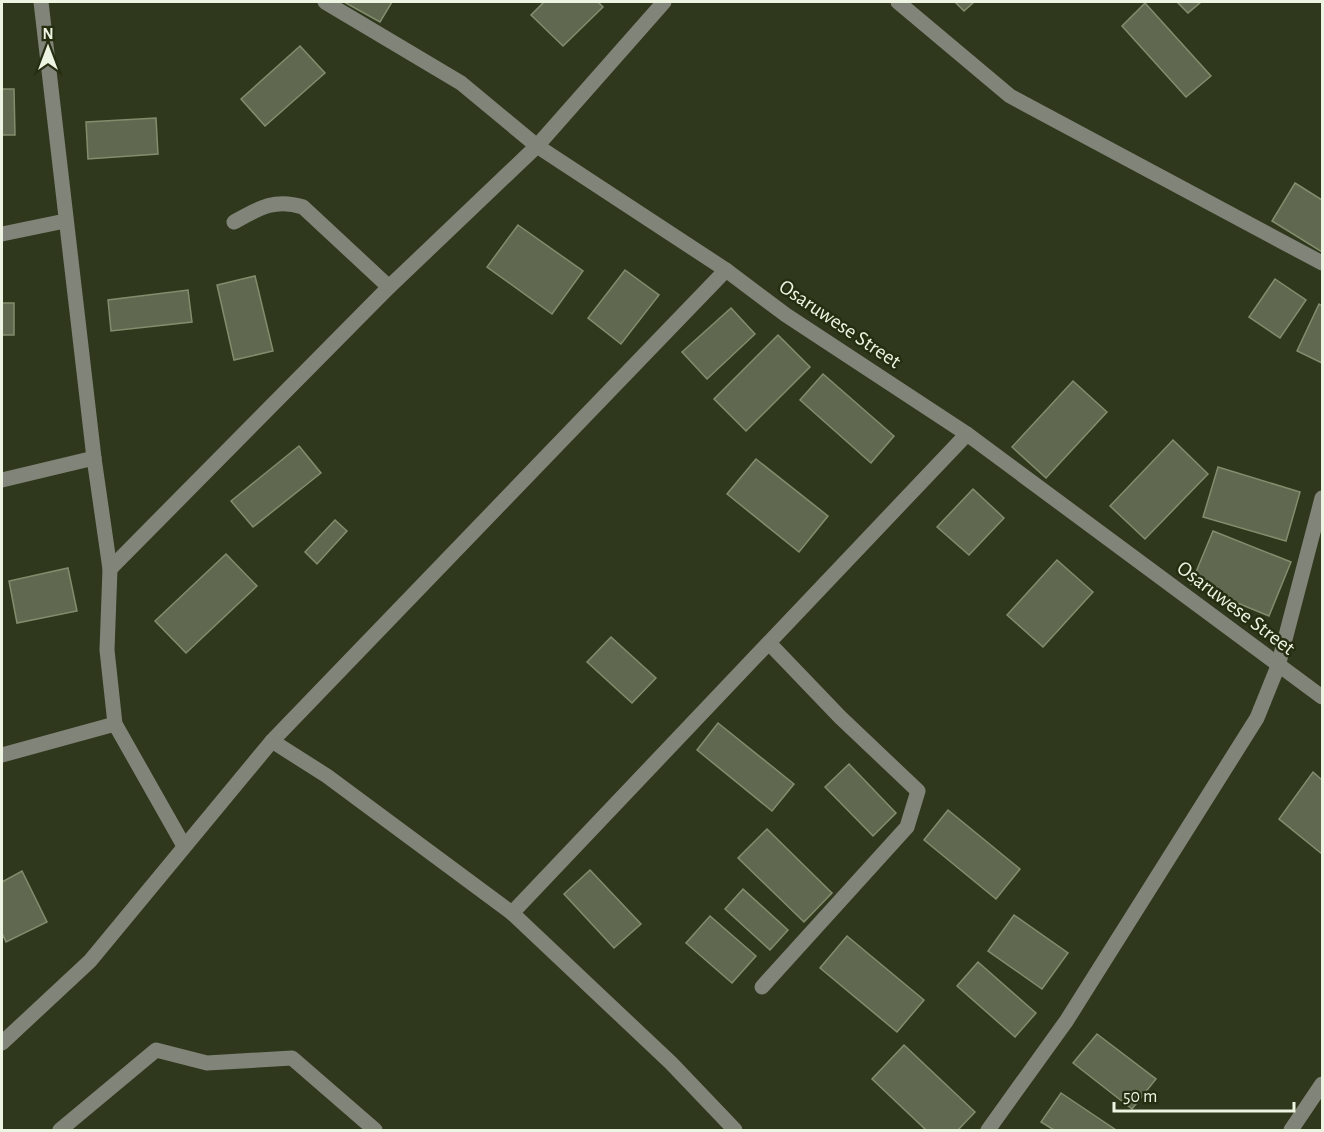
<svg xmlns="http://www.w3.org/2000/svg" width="1324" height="1132" font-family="'Alegreya Sans',sans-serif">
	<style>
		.building { fill: #60694f; stroke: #828d6d; stroke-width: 1.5 }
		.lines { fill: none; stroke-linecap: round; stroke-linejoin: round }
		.minor { stroke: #818579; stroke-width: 15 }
		.labels { text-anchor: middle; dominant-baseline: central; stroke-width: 5; stroke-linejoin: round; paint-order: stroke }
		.street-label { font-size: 21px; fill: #edf4e2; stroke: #262e12 }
	</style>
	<rect width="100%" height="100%" fill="#2f381c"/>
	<!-- building -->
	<g class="building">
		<path d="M 344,2 L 392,2 L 380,22 Z"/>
		<path d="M 544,2 L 598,2 L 603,7 L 563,46 L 531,15 Z"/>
		<path d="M 955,2 L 974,2 L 964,11 Z"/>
		<path d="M 1177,2 L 1201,2 L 1188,13 Z"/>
		<path d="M 1145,3 L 1211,76 L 1186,97 L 1122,26 Z"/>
		<path d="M 300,46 L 325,73 L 265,126 L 241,99 Z"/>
		<path d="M 2,89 L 14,89 L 15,135 L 2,135 Z"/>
		<path d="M 156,118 L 158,154 L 88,159 L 86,122 Z"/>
		<path d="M 1295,183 L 1322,200 L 1322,252 L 1272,221 Z"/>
		<path d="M 518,225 L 583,271 L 552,314 L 487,267 Z"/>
		<path d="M 625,270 L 659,295 L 621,344 L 588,318 Z"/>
		<path d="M 255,276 L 273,351 L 234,360 L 217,285 Z"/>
		<path d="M 1275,279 L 1306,300 L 1280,338 L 1249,317 Z"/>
		<path d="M 188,290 L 192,322 L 111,331 L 108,300 Z"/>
		<rect x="2" y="303" width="12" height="32"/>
		<path d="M 1319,304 L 1322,306 L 1322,363 L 1297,351 Z"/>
		<path d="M 731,308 L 755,334 L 707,379 L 682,352 Z"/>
		<path d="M 778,335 L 810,367 L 746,431 L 714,399 Z"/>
		<path d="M 823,374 L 894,436 L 871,463 L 800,400 Z"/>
		<path d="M 1073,381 L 1107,412 L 1046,478 L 1012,447 Z"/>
		<path d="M 1173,440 L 1208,474 L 1145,539 L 1110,506 Z"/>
		<path d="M 299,446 L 321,473 L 253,527 L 231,501 Z"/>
		<path d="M 756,459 L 828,516 L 799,552 L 727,494 Z"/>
		<path d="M 1218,467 L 1300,492 L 1286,541 L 1203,517 Z"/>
		<path d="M 973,489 L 1004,518 L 969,555 L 937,527 Z"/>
		<path d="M 335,520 L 347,531 L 317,564 L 305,552 Z"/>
		<path d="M 1213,531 L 1291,562 L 1269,616 L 1191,584 Z"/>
		<path d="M 226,554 L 257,586 L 186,653 L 155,621 Z"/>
		<path d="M 1057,560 L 1093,592 L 1043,647 L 1007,615 Z"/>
		<path d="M 68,568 L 77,611 L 17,623 L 9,581 Z"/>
		<path d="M 611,637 L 656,678 L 632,703 L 587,662 Z"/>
		<path d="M 718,723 L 794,784 L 772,811 L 697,750 Z"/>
		<path d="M 849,764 L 896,813 L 873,836 L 825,787 Z"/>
		<path d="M 1313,772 L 1322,780 L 1322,854 L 1279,819 Z"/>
		<path d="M 948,810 L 1020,869 L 996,899 L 924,840 Z"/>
		<path d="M 767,829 L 832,893 L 804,922 L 738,858 Z"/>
		<path d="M 590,870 L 641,924 L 614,948 L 564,894 Z"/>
		<path d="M 22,871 L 47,922 L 6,942 L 2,933 L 2,882 Z"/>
		<path d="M 743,889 L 788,930 L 770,950 L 725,909 Z"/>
		<path d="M 1014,915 L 1068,953 L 1042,989 L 988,951 Z"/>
		<path d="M 710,916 L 756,956 L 732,983 L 686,943 Z"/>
		<path d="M 847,936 L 924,1000 L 897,1032 L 820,968 Z"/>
		<path d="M 978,962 L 1036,1013 L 1015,1037 L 957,986 Z"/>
		<path d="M 1097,1034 L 1156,1079 L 1132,1109 L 1073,1063 Z"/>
		<path d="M 904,1045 L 975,1112 L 958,1130 L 926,1130 L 872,1079 Z"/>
		<path d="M 1061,1093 L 1116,1130 L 1054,1130 L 1041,1122 Z"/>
	</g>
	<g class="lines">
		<!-- minor -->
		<g class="minor">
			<path d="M 41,2 L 94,458 L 110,569 L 107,650 L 115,724 L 184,846"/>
			<path d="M 325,2 L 461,83 L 537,146 L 726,270 L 786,315 L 967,434 L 1322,697"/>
			<path d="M 898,2 L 1010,96 L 1322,263"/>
			<path d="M 234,222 C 259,208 275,198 303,207 L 389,287"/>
			<path d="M 2,234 L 65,221"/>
			<path d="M 2,480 L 94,458"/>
			<path d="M 110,569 L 389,287 L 537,146 L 664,2"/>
			<path d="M 272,741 L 327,776 L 512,913 L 671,1063 L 735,1130"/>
			<path d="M 2,755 L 115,724"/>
			<path d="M 512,913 L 967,434"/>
			<path d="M 762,987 L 907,827 L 918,791 L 840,717 L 769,643"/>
			<path d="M 2,1043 L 90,961 L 272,741 L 726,270"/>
			<path d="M 60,1130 L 156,1050 L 207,1063 L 292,1058 L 375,1130"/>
			<path d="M 988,1130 L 1067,1020 L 1257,718 L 1278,666 L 1322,498"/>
			<path d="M 1291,1130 L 1322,1084"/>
		</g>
	</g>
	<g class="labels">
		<!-- street labels -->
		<g class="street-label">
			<text transform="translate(840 324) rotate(34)">Osaruwese Street</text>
			<text transform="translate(1236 608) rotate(37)">Osaruwese Street</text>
		</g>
	</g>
	<!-- border -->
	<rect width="1324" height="1132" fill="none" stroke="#edf4e2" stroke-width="6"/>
	<!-- north arrow -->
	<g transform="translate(48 48)" stroke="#262e12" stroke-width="4.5" paint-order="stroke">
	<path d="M0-4.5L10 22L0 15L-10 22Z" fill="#edf4e2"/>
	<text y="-9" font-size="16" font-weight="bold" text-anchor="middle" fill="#edf4e2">N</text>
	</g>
	<!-- scale -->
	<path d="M1114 1102v9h180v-9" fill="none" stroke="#edf4e2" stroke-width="3"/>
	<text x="1123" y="1102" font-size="18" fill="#edf4e2" stroke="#262e12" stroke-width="4.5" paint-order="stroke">50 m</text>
</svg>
